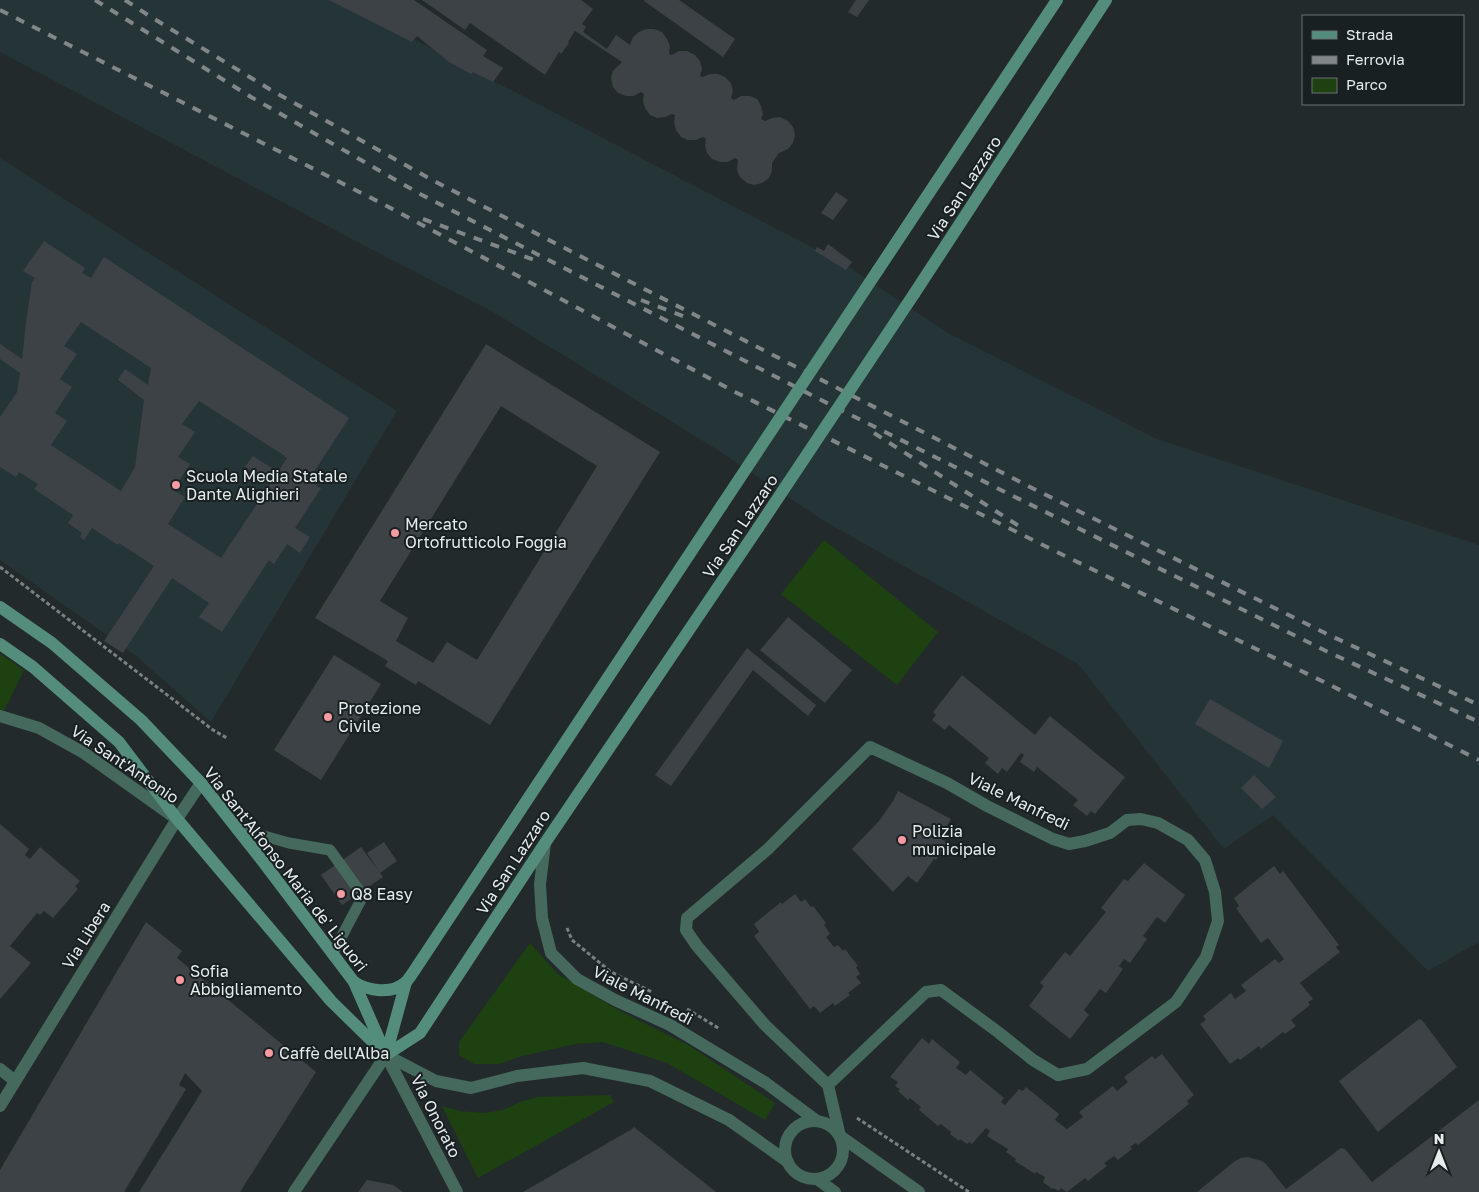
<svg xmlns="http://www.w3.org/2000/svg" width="1479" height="1192" font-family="'Golos Text',sans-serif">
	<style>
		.built { fill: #253436 }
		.green { fill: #1d4110 }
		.building { fill: #3d4246; fill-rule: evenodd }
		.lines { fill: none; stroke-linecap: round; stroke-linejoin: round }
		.path { stroke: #7b8182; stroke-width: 3; stroke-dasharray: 4 2.5; stroke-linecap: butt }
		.service { stroke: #46695e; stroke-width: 11 }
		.minor { stroke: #46695e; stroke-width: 12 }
		.tertiary { stroke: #46695e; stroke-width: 12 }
		.secondary { stroke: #548d7b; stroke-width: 12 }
		.rail { stroke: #818788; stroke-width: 4; stroke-dasharray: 9 9; stroke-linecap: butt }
		.secondary-bridge { stroke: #548d7b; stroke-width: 12 }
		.poi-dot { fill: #f49aa0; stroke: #192021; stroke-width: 2 }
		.labels { text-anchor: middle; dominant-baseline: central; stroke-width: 4; stroke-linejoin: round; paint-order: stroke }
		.street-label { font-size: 16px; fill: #e6ebec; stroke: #192021 }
		.poi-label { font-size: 16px; fill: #e6ebec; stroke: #192021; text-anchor: start }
	</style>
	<rect width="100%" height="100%" fill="#232a2b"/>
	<!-- built -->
	<g class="built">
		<path d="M 0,0 L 339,0 L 844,264 L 950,334 L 1157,439 L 1479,545 L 1479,944 L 1477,943 L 1428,971 L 1273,815 L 1224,849 L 1078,664 L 824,521 L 716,449 L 493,312 L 363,245 L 0,52 Z"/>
		<path d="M 0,158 L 397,411 L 211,722 L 135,655 L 0,560 Z"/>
	</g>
	<!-- green -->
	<g class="green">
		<path d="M 824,540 L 938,632 L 897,685 L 781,594 Z"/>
		<path d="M 0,654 L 24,670 L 4,711 L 0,709 Z"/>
		<path d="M 530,943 L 558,974 L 618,1010 L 690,1046 L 775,1103 L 765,1120 L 667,1063 L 603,1042 L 575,1044 L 522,1056 L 499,1064 L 474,1064 L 459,1055 L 459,1042 Z"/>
		<path d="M 610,1095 L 614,1102 L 478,1178 L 442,1106 L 460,1111 L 484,1113 L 503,1110 L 520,1102 L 537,1097 Z"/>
	</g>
	<!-- building -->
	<g class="building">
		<path d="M 329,0 L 414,0 L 487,50 L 483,56 L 503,68 L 493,82 L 473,72 L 471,74 L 449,62 L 417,36 L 412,42 Z"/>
		<path d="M 422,0 L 581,0 L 593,9 L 582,24 L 586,27 L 583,32 L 607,49 L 616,35 L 630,45 L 633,37 L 639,32 L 646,29 L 654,29 L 662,32 L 667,39 L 670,46 L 669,54 L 672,55 L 679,51 L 687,51 L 695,55 L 700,61 L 702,69 L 700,76 L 703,77 L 710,74 L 718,74 L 725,77 L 731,83 L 733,91 L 731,98 L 734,100 L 741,96 L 750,96 L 757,99 L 761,106 L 763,114 L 761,119 L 765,121 L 772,118 L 780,117 L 788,121 L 793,127 L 795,135 L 793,143 L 788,149 L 779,153 L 772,163 L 772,171 L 769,178 L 762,183 L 754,185 L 747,183 L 740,177 L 737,170 L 738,160 L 735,158 L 728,162 L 720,162 L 712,159 L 707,153 L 705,145 L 706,139 L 703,137 L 696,140 L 688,140 L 681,137 L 676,130 L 674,122 L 675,115 L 672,114 L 665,117 L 657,118 L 650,115 L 645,108 L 643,101 L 644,94 L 641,92 L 634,96 L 626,96 L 618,93 L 613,87 L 611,78 L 613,71 L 622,62 L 575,31 L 568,42 L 569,43 L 561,54 L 559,52 L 545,75 L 470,23 L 465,30 Z"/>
		<path d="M 645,0 L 679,0 L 735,39 L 723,57 L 644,1 Z"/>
		<path d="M 856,0 L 869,0 L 857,17 L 848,12 Z"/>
		<path d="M 836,192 L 848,200 L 833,220 L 821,213 Z"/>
		<path d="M 44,241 L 85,268 L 82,273 L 91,278 L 104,257 L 349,418 L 314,472 L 322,478 L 316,486 L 321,488 L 295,528 L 310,537 L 300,553 L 287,544 L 274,564 L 269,560 L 222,632 L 199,617 L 209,603 L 172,578 L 123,653 L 104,641 L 154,566 L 119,543 L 118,545 L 92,528 L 84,540 L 80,537 L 82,533 L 68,523 L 73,515 L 34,489 L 38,484 L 19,472 L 16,477 L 0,467 L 0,417 L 17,392 L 20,373 L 0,359 L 0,344 L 22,359 L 26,322 L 32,282 L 35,278 L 23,271 ZM 81,322 L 151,368 L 148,385 L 125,369 L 118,380 L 144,400 L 135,467 L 121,491 L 51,445 L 67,421 L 55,413 L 72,387 L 60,379 L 77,354 L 64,346 ZM 199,401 L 285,456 L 285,457 L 287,458 L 278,472 L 253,456 L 245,467 L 271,483 L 221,558 L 168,524 L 185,497 L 173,490 L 190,464 L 178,457 L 195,432 L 182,424 Z"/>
		<path d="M 828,244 L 852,262 L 846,270 L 815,251 L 817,247 L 824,251 Z"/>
		<path d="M 486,344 L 660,452 L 490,725 L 418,681 L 416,685 L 385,666 L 388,661 L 315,618 ZM 501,406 L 597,466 L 477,660 L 447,642 L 433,663 L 396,641 L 408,618 L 380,601 Z"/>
		<path d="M 788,617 L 852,670 L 825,703 L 760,650 Z"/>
		<path d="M 747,648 L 816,705 L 808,716 L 753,670 L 671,786 L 655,775 Z"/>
		<path d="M 334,655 L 381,684 L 321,780 L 274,750 Z"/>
		<path d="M 962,675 L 1035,735 L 1050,716 L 1125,777 L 1095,814 L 1091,811 L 1087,816 L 1073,805 L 1078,800 L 1037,767 L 1034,772 L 1020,762 L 1024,755 L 1021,753 L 1007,772 L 1002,768 L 998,774 L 985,763 L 989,758 L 949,725 L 945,730 L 932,720 L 936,715 L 933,712 Z"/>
		<path d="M 1210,699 L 1283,741 L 1269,768 L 1195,724 Z"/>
		<path d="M 1254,775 L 1276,797 L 1262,809 L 1241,788 Z"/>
		<path d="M 898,791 L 951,819 L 940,838 L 948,843 L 936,860 L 934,859 L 917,883 L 908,876 L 893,892 L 852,849 L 879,821 L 893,801 Z"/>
		<path d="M 0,824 L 29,849 L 25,855 L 30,859 L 40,847 L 80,881 L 75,886 L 78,889 L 53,918 L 44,911 L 40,915 L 37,913 L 10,946 L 31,963 L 0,999 Z"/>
		<path d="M 384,842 L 397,861 L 380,873 L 367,853 Z"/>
		<path d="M 361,847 L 383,877 L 342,905 L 321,875 Z"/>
		<path d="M 1144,863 L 1185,895 L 1165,923 L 1157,917 L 1143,936 L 1147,939 L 1130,963 L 1124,959 L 1119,966 L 1123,969 L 1106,993 L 1100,989 L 1084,1010 L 1089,1015 L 1070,1039 L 1029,1006 L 1044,986 L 1040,983 L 1065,952 L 1070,956 L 1106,912 L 1101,908 L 1124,879 L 1128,881 Z"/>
		<path d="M 1274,866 L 1280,874 L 1283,871 L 1339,945 L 1336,947 L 1340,952 L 1300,983 L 1313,999 L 1308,1002 L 1310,1005 L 1291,1020 L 1296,1026 L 1285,1034 L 1283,1032 L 1261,1049 L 1259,1046 L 1240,1060 L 1238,1058 L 1230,1064 L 1200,1024 L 1206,1020 L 1203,1016 L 1231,993 L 1235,999 L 1246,991 L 1241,985 L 1250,978 L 1275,959 L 1279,963 L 1284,959 L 1268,938 L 1261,943 L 1236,908 L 1239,906 L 1234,898 Z"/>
		<path d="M 795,894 L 801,902 L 805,899 L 811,907 L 813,906 L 826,923 L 824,925 L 830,934 L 826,937 L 834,947 L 838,945 L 843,951 L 845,949 L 858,966 L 856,967 L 860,974 L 856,977 L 861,983 L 848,993 L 850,995 L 835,1006 L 833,1003 L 820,1013 L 814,1006 L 810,1009 L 754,936 L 759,932 L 754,924 L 781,902 L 782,904 Z"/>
		<path d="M 146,922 L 182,951 L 177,958 L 316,1072 L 240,1192 L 139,1192 L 202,1091 L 185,1073 L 179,1085 L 186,1089 L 124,1192 L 0,1192 L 0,1170 Z"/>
		<path d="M 1419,1019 L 1422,1020 L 1457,1067 L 1378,1132 L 1339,1081 Z"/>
		<path d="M 922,1038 L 929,1044 L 932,1039 L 960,1062 L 956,1068 L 966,1075 L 970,1070 L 1004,1098 L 1001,1102 L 1005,1105 L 1019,1089 L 1023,1091 L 1026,1087 L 1059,1114 L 1055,1120 L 1067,1129 L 1083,1117 L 1079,1112 L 1113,1086 L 1117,1091 L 1128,1082 L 1124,1077 L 1152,1056 L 1155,1059 L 1162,1054 L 1194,1095 L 1187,1101 L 1189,1104 L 1138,1145 L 1136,1143 L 1130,1147 L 1132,1149 L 1118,1160 L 1114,1156 L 1104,1163 L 1107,1166 L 1088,1181 L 1085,1178 L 1067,1192 L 1061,1188 L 1059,1191 L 1053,1188 L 1052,1189 L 1043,1182 L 1045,1177 L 1036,1172 L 1035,1174 L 1015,1161 L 1016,1159 L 1006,1152 L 1008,1149 L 987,1136 L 990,1131 L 986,1128 L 972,1144 L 969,1142 L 967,1144 L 960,1139 L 959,1141 L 950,1134 L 951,1132 L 941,1124 L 938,1126 L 919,1110 L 921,1107 L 910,1098 L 908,1100 L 898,1091 L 900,1089 L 895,1086 L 898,1082 L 890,1077 Z"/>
		<path d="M 1479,1100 L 1479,1192 L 1197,1192 L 1235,1161 L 1241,1158 L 1248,1157 L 1262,1161 L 1266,1164 L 1286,1189 L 1341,1148 L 1345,1149 L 1372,1182 Z"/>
		<path d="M 634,1127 L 716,1192 L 523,1192 L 632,1129 Z"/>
		<path d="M 367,1180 L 393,1185 L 403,1192 L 358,1192 Z"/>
	</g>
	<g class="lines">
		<!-- path -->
		<g class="path">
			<path d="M 0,567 L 213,730 L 227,738"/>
			<path d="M 567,928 L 572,940 L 611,972 L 652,992"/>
			<path d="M 687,1009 L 720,1029"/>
			<path d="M 857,1118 L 969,1192"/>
		</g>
		<!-- service -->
		<path class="service" d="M 236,828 L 289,843 L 330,850 L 363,896 L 333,953"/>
		<!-- minor -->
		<g class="minor">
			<path d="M 0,716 L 39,728 L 84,753 L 174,817"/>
			<path d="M 0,1069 L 15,1081"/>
			<path d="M 828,1085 L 926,992 L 941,990 L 998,1032 L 1033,1060 L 1058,1075 L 1087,1069 L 1176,1002 L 1206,957 L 1218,921 L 1215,892 L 1205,860 L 1188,840 L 1158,823 L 1141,819 L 1127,820 L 1110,833 L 1085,841 L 1069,844 L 1053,839 L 987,806 L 947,783 L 870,747 L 768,849 L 687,918 L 686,930 L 697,946 L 765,1025 L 828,1085 L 840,1136"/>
			<path d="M 0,1106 L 177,819 L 201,783"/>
		</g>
		<!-- tertiary -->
		<g class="tertiary">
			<path d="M 545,843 L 540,884 L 542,918 L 551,953 L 577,979 L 615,1000 L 670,1025 L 766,1083 L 817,1121"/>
			<path d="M 386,1055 L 436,1081 L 471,1088 L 517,1076 L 583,1068 L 650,1081 L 729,1120 L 788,1162"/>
			<path d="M 386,1055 L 457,1192"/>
			<circle cx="814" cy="1150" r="29"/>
			<path d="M 840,1136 L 919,1192"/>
			<path d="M 817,1179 L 835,1192"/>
			<path d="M 294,1192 L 386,1055"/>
		</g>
		<!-- secondary -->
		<g class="secondary">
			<path d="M 878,270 L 1057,0"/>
			<path d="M 914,294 L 1106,0"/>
			<path d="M 0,607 L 52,643 L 141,720 L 201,783 L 264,863 L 354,982 L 386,1055"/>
			<path d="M 0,644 L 33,667 L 119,742 L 177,819 L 331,1001 L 381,1050"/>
			<path d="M 354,982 C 368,991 392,995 406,982 C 412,975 417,966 422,959 L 722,505"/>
			<path d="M 386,1055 L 420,1033 L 545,843 L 758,528"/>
			<path d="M 386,1055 L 406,982"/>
		</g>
		<!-- rail -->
		<g class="rail">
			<path d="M 95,0 L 251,97 L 422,195 L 825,402 L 995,487 L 1326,651 L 1479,722"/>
			<path d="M 125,0 L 151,17 L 271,90 L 434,181 L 1034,489 L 1327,634 L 1479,705"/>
			<path d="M 0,10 L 383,204 L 735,392 L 1063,555 L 1324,682 L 1479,760"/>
			<path d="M 423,219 L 540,262"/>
			<path d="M 641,300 L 685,317"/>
			<path d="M 874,433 L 1019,526"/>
		</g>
		<!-- secondary-bridge -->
		<g class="secondary-bridge">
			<path d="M 722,505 L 878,270"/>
			<path d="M 758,528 L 914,294"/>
		</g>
	</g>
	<!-- markers -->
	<g class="poi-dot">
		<circle cx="176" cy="485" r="5"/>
		<circle cx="395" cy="533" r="5"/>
		<circle cx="328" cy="717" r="5"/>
		<circle cx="902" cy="840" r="5"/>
		<circle cx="341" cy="894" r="5"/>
		<circle cx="180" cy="980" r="5"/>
		<circle cx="269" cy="1053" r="5"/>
	</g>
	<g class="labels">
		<!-- street labels -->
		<g class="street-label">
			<text transform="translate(964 188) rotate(-57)">Via San Lazzaro</text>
			<text transform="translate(740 526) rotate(-56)">Via San Lazzaro</text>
			<text transform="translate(125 764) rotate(34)">Via Sant'Antonio</text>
			<text transform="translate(1019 801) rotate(26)">Viale Manfredi</text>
			<text transform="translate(513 862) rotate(-57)">Via San Lazzaro</text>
			<text transform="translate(286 869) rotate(52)">Via Sant'Alfonso Maria de' Liguori</text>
			<text transform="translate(86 935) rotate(-58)">Via Libera</text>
			<text transform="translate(643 995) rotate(27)">Viale Manfredi</text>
			<text transform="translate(436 1116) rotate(63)">Via Onorato</text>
		</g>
		<!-- poi labels -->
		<g class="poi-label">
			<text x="186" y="476">Scuola Media Statale<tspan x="186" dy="18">Dante Alighieri</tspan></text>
			<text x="405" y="524">Mercato<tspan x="405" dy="18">Ortofrutticolo Foggia</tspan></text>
			<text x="338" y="708">Protezione<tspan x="338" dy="18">Civile</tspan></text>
			<text x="912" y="831">Polizia<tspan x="912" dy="18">municipale</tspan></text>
			<text x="351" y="894">Q8 Easy</text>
			<text x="190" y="971">Sofia<tspan x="190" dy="18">Abbigliamento</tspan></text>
			<text x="279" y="1053">Caffè dell'Alba</text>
		</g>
	</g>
	<!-- legend -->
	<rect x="1302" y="15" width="162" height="90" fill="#192021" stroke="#6b7172"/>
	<rect x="1312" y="31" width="25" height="8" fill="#548d7b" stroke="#6b7172"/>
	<text x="1346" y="40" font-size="15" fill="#e6ebec">Strada</text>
	<rect x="1312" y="56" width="25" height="8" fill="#818788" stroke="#6b7172"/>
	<text x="1346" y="65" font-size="15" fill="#e6ebec">Ferrovia</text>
	<rect x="1312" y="78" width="25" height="15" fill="#1d4110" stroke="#6b7172"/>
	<text x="1346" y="90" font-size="15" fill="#e6ebec">Parco</text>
	<!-- north arrow -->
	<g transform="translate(1439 1152)" stroke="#192021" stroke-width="4" paint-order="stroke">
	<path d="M0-4L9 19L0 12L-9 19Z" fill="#e6ebec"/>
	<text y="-8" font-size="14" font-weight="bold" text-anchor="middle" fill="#e6ebec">N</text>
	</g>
</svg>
